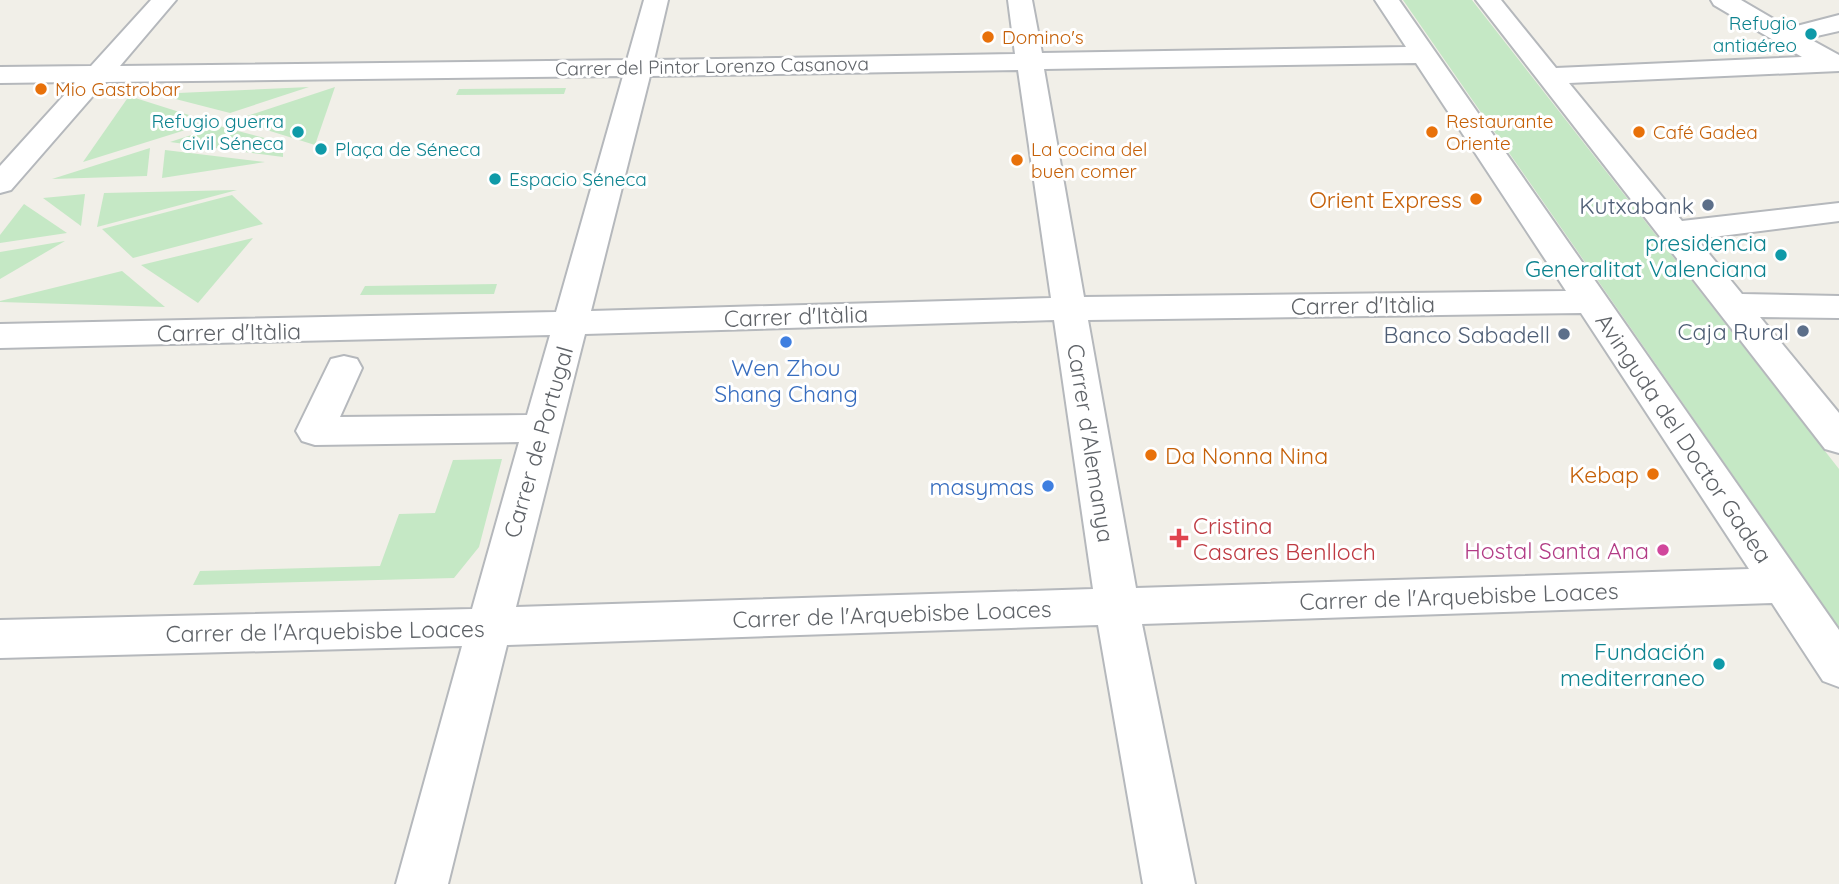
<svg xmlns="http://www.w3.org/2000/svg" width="1839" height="884" font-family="Quicksand,sans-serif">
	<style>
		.green { fill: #c5e8c5 }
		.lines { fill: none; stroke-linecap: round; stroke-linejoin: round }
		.minor-casing { stroke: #b5b8bc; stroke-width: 4 }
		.minor { fill: #fff; fill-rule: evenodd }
		.culture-dot { fill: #0f9aa8; stroke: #fff; stroke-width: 2.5 }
		.food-dot { fill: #e8710a; stroke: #fff; stroke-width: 2.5 }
		.service-dot { fill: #5c6f8a; stroke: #fff; stroke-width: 2.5 }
		.shop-dot { fill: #3f7fe0; stroke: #fff; stroke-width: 2.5 }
		.health-dot { fill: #e0444e; stroke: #fff; stroke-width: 2.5 }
		.hotel-dot { fill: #d1479c; stroke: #fff; stroke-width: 2.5 }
		.labels { text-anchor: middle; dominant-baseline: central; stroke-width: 6; stroke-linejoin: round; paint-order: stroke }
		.far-culture-label { font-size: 19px; fill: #0d838f; stroke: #fff; text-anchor: end }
		.far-food-label { font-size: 19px; fill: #c56008; stroke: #fff; text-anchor: start }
		.far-street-label { font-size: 19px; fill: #5f6368; stroke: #fff }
		.food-label { font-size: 23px; fill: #c56008; stroke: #fff; text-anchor: end }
		.service-label { font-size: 23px; fill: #4e5e75; stroke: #fff; text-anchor: end }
		.culture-label { font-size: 23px; fill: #0d838f; stroke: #fff; text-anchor: end }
		.street-label { font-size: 23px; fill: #5f6368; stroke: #fff }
		.shop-label { font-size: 23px; fill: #366cbe; stroke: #fff }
		.health-label { font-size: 23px; fill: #be3a42; stroke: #fff; text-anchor: start }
		.hotel-label { font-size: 23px; fill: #b23c85; stroke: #fff; text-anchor: end }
	</style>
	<rect width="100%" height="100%" fill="#f1efe8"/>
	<!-- green -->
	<g class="green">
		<path d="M 1403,0 L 1472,0 L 1839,469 L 1839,628 Z"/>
		<path d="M 309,87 L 230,113 L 156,94 Z"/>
		<path d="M 335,87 L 315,145 L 235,120 Z"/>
		<path d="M 566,88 L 564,94 L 456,95 L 459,89 Z"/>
		<path d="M 129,96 L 211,122 L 83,162 Z"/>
		<path d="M 219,126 L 283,143 L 283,157 L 170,142 Z"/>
		<path d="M 150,148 L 147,176 L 52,179 Z"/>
		<path d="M 165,150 L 265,162 L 162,178 Z"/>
		<path d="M 237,190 L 97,227 L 104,193 Z"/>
		<path d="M 85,194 L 81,226 L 43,198 Z"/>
		<path d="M 232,195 L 263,224 L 133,258 L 102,229 Z"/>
		<path d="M 24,204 L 67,233 L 0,243 L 0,235 Z"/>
		<path d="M 253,238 L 198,303 L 141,265 Z"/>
		<path d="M 65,241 L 0,279 L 0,252 Z"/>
		<path d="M 122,271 L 165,307 L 0,302 L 0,301 Z"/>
		<path d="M 497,284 L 494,294 L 360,295 L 365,286 Z"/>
		<path d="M 502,459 L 479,547 L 454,578 L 193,585 L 200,571 L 380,566 L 399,514 L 435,513 L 453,460 Z"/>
	</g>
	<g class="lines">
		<!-- minor casing -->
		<g class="minor-casing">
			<g id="minor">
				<path d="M 151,0 L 176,0 L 120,66 L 627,60 L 644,0 L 668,0 L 654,60 L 1015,54 L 1008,0 L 1032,0 L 1042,53 L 1406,47 L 1375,0 L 1399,0 L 1839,630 L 1839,687 L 1823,681 L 1772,603 L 1142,624 L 1195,884 L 1143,884 L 1098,625 L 507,645 L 448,884 L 396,884 L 462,646 L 0,658 L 0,620 L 472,609 L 519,442 L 315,445 L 302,441 L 296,431 L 331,359 L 344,356 L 357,359 L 362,368 L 340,417 L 527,415 L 550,335 L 0,348 L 0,324 L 556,312 L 623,76 L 105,82 L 11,190 L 0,193 L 0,166 L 76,82 L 0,83 L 0,67 L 91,66 ZM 1416,63 L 1566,291 L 1084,297 L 1044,69 ZM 1018,70 L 1051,298 L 591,311 L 650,76 ZM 1581,313 L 1749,569 L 1136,588 L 1088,320 ZM 1054,320 L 1093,589 L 516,607 L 585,334 Z"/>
				<path d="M 1476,0 L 1501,0 L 1556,68 L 1802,57 L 1714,5 L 1711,0 L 1741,0 L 1789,28 L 1839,15 L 1839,31 L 1808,38 L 1839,55 L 1839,71 L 1569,83 L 1682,221 L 1839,203 L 1839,221 L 1697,239 L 1742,294 L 1839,296 L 1839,318 L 1760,317 L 1839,413 L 1839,453 L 1825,449 Z"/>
			</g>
		</g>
		<!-- minor -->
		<use href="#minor" class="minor"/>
	</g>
	<!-- markers -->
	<g class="culture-dot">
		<circle cx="1811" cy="34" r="7"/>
		<circle cx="298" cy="132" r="7"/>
		<circle cx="321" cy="149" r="7"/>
		<circle cx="495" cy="179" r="7"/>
		<circle cx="1781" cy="255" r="7"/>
		<circle cx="1719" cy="664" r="7"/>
	</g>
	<g class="food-dot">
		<circle cx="988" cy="37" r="7"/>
		<circle cx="41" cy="89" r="7"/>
		<circle cx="1432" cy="132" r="7"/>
		<circle cx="1639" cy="132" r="7"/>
		<circle cx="1017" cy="160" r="7"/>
		<circle cx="1476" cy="199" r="7"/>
		<circle cx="1151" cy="455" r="7"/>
		<circle cx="1653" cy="474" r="7"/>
	</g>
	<g class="service-dot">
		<circle cx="1708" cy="205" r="7"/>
		<circle cx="1803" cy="331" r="7"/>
		<circle cx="1564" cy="334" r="7"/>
	</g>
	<g class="shop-dot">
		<circle cx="786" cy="342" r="7"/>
		<circle cx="1048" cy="486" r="7"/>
	</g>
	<path class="health-dot" d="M1175.5 527.5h7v7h7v7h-7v7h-7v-7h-7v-7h7z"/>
	<circle class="hotel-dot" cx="1663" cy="550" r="7"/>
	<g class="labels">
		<!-- far-culture labels -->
		<g class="far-culture-label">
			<text x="1797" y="23">Refugio<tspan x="1797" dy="22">antiaéreo</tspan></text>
			<text x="284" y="121">Refugio guerra<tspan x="284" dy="22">civil Séneca</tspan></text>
			<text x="335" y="149" text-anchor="start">Plaça de Séneca</text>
			<text x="509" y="179" text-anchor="start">Espacio Séneca</text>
		</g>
		<!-- far-food labels -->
		<g class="far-food-label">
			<text x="1002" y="37">Domino's</text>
			<text x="55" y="89">Mio Gastrobar</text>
			<text x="1446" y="121">Restaurante<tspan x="1446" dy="22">Oriente</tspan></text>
			<text x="1653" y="132">Café Gadea</text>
			<text x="1031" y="149">La cocina del<tspan x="1031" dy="22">buen comer</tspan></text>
		</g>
		<!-- far-street labels -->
		<g class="far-street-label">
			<text transform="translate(712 66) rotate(-1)">Carrer del Pintor Lorenzo Casanova</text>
		</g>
		<!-- food labels -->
		<g class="food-label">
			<text x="1462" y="199">Orient Express</text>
			<text x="1165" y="455" text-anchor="start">Da Nonna Nina</text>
			<text x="1639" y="474">Kebap</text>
		</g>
		<!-- service labels -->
		<g class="service-label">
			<text x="1694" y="205">Kutxabank</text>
			<text x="1789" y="331">Caja Rural</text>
			<text x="1550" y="334">Banco Sabadell</text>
		</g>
		<!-- culture labels -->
		<g class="culture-label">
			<text x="1767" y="242">presidencia<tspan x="1767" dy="26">Generalitat Valenciana</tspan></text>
			<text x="1705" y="651">Fundación<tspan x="1705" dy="26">mediterraneo</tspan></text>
		</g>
		<!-- street labels -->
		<g class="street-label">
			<text transform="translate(1363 305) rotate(-1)">Carrer d'Itàlia</text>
			<text transform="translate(796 316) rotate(-2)">Carrer d'Itàlia</text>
			<text transform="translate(229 332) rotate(-1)">Carrer d'Itàlia</text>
			<text transform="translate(1684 438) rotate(56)">Avinguda del Doctor Gadea</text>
			<text transform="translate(538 442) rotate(-74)">Carrer de Portugal</text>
			<text transform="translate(1091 443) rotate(81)">Carrer d'Alemanya</text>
			<text transform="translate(1459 596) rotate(-2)">Carrer de l'Arquebisbe Loaces</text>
			<text transform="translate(892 614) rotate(-2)">Carrer de l'Arquebisbe Loaces</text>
			<text transform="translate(325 631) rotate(-1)">Carrer de l'Arquebisbe Loaces</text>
		</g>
		<!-- shop labels -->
		<g class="shop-label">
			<text x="786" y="367">Wen Zhou<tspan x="786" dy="26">Shang Chang</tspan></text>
			<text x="1034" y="486" text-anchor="end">masymas</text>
		</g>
		<!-- health labels -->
		<g class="health-label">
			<text x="1193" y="525">Cristina<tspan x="1193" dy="26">Casares Benlloch</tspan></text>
		</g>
		<!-- hotel labels -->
		<g class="hotel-label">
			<text x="1649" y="550">Hostal Santa Ana</text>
		</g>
	</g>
</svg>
